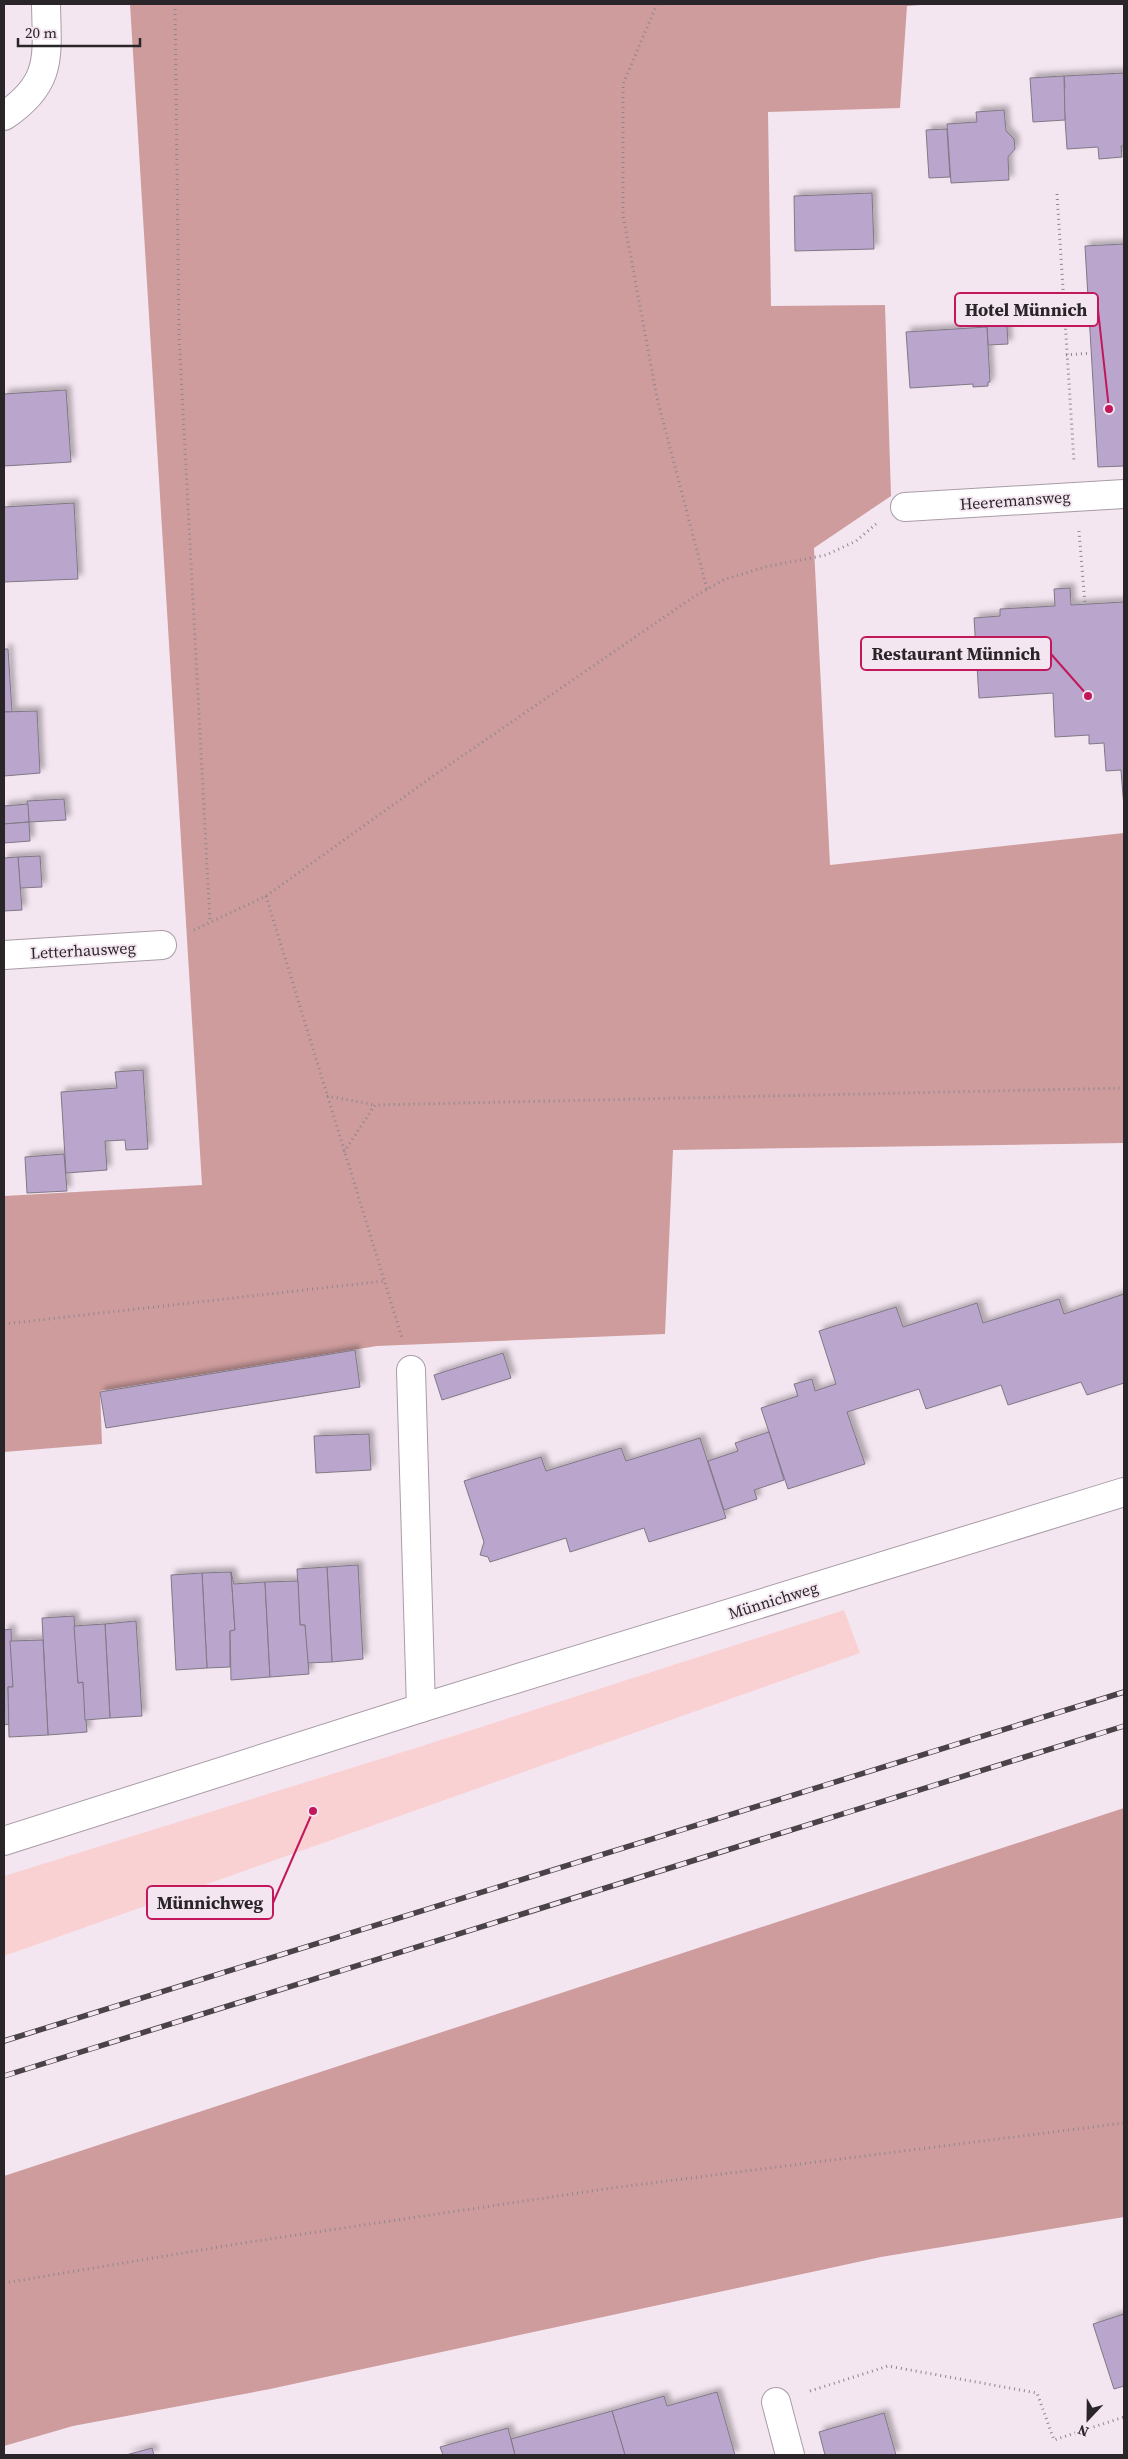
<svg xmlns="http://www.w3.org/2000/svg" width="1128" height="2459" font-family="'Source Serif 4',serif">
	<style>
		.green { fill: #fad1d2 }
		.forest { fill: #ce9c9d }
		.building { fill: #baa5cc; stroke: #7f7885; filter: url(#shadow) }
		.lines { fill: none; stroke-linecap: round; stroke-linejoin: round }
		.minor-casing { stroke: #a99ca7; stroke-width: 30 }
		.path { stroke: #8f868d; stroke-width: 3; stroke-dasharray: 1 4; stroke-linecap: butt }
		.minor { stroke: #fff; stroke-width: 28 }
		.rail-casing { stroke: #494348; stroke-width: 5.5 }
		.rail { stroke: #f4e6f1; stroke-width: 4; stroke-dasharray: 11; stroke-linecap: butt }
		.labels { text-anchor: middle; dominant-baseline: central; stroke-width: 4; stroke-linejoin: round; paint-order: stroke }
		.street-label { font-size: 16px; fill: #2a2529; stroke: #f4e6f1 }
		.leader { fill: none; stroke: #c2185b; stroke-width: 2 }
		.callout-dot { fill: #c2185b; stroke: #f4e6f1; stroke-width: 2 }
		.callout { fill: #f4e6f1; stroke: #c2185b; stroke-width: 2 }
		.callout-label { font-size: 18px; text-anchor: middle; font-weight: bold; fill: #2a2529 }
	</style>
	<defs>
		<filter id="shadow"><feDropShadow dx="4.5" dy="-4.5" stdDeviation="2.5" flood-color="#0004"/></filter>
	</defs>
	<rect width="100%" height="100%" fill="#f4e6f1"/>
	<!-- green -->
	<path class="green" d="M 844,1610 L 860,1653 L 4,1956 L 4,1876 L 422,1746 Z"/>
	<!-- forest -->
	<g class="forest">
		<path d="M 130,4 L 934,4 L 907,6 L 900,108 L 768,112 L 771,306 L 885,305 L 891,496 L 814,548 L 830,865 L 1124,833 L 1124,1143 L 673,1150 L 665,1334 L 377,1346 L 100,1391 L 102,1444 L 4,1452 L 4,1196 L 202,1185 Z"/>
		<path d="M 1124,1808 L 1124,2217 L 881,2257 L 270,2389 L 73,2426 L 4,2446 L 4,2176 Z"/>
	</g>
	<!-- building -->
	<g class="building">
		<path d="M 1124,73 L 1124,146 L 1121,146 L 1122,157 L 1099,159 L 1098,147 L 1067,149 L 1063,88 L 1065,88 L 1064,76 Z"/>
		<path d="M 1064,76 L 1065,120 L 1033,122 L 1030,78 Z"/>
		<path d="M 1004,110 L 1006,131 L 1014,139 L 1015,149 L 1008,157 L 1009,180 L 951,183 L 947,124 L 977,122 L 976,112 Z"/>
		<path d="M 947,129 L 950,177 L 929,178 L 926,130 Z"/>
		<path d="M 872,193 L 874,249 L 795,251 L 794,196 Z"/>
		<path d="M 1124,244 L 1124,466 L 1098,467 L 1085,246 Z"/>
		<path d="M 1006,309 L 1008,344 L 988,345 L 987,327 L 984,327 L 983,310 Z"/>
		<path d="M 987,327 L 990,382 L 988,382 L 988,386 L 973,387 L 973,384 L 910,388 L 906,332 Z"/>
		<path d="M 66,390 L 71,462 L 4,466 L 4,394 Z"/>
		<path d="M 74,503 L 78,579 L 4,582 L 4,507 Z"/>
		<path d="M 1070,588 L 1071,605 L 1124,602 L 1124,808 L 1121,770 L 1106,771 L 1104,743 L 1089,744 L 1089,735 L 1055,737 L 1053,693 L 979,698 L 974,618 L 1000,616 L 1000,609 L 1055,606 L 1054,589 Z"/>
		<path d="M 4,649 L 8,649 L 12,712 L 4,712 Z"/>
		<path d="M 37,711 L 40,773 L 4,776 L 4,712 Z"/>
		<path d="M 64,799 L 66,820 L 29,822 L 27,801 Z"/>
		<path d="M 28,804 L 29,822 L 4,824 L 4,806 Z"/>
		<path d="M 29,822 L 30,841 L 4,843 L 4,824 Z"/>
		<path d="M 40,856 L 42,887 L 20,888 L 18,857 Z"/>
		<path d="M 18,857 L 22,910 L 4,911 L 4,858 Z"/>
		<path d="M 143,1070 L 148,1149 L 126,1150 L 125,1140 L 105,1141 L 107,1170 L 66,1173 L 61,1092 L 117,1088 L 115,1072 Z"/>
		<path d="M 64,1154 L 67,1191 L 27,1193 L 25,1157 Z"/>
		<path d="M 1124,1294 L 1124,1383 L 1087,1395 L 1081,1382 L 1008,1405 L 1001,1385 L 926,1409 L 919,1389 L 847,1412 L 865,1464 L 788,1489 L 761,1408 L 798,1396 L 794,1384 L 812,1379 L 815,1391 L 836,1384 L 819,1331 L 896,1307 L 903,1327 L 977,1303 L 983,1323 L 1059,1299 L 1064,1314 Z"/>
		<path d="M 355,1350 L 360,1387 L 106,1428 L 100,1392 Z"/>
		<path d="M 503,1353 L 511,1378 L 442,1400 L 434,1375 Z"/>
		<path d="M 769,1432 L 784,1480 L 754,1490 L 757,1499 L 724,1510 L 708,1461 L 738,1451 L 735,1443 Z"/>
		<path d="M 369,1434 L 371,1470 L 316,1473 L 314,1436 Z"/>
		<path d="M 700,1438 L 726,1518 L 649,1542 L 644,1528 L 570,1552 L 566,1538 L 490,1562 L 488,1557 L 480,1555 L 484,1542 L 464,1481 L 541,1457 L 546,1471 L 621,1448 L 626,1461 Z"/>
		<path d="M 358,1565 L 363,1659 L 332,1662 L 327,1567 Z"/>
		<path d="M 327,1567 L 332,1662 L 307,1663 L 305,1625 L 300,1625 L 297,1569 Z"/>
		<path d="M 231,1572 L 235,1630 L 230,1631 L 230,1667 L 207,1668 L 202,1573 Z"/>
		<path d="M 231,1572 L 234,1584 L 265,1582 L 270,1677 L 231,1680 L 230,1631 L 235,1630 Z"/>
		<path d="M 202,1573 L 207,1668 L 176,1670 L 171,1575 Z"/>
		<path d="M 298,1581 L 300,1625 L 305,1625 L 309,1674 L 270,1677 L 265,1582 Z"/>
		<path d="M 74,1616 L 78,1683 L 83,1682 L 87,1732 L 48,1735 L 42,1618 Z"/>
		<path d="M 136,1621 L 142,1716 L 110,1718 L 105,1624 Z"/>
		<path d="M 105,1624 L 110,1718 L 85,1720 L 83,1682 L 78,1683 L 74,1626 Z"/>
		<path d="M 11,1629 L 13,1687 L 8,1687 L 10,1724 L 4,1725 L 4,1630 Z"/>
		<path d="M 43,1640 L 48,1735 L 9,1737 L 8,1687 L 13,1687 L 10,1641 Z"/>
		<path d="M 1124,2314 L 1124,2386 L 1114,2389 L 1093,2324 Z"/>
		<path d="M 717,2392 L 735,2455 L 625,2455 L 612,2411 L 664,2396 L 667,2406 Z"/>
		<path d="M 612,2411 L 625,2455 L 515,2455 L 511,2439 Z"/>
		<path d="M 884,2413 L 896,2455 L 825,2455 L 819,2432 Z"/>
		<path d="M 508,2428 L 515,2455 L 443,2455 L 440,2447 Z"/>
		<path d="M 152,2448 L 154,2455 L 126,2455 Z"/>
	</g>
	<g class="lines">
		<!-- minor casing -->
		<g class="minor-casing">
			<g id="minor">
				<path d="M 4,116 C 53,83 47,57 46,4"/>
				<path d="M 905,507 L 1124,494"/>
				<path d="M 4,955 L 162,945"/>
				<path d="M 411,1370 L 421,1708"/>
				<path d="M 4,1841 L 421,1708 L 1124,1492"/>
				<path d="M 776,2402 L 790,2455"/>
			</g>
		</g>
		<!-- path -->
		<g class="path">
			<path d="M 175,4 L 179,335 L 210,923"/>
			<path d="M 657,4 L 623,84 L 623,215 L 657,398 L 707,589"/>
			<path d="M 1057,194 L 1074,462"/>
			<path d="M 1066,355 L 1092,353"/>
			<path d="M 1079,531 L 1085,604"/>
			<path d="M 266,896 L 402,1338"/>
			<path d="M 194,930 L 266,896 L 436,774 L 692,598 L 723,580 L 765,567 L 826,555 L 856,541 L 876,524"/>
			<path d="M 327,1096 L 375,1105"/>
			<path d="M 344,1152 L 375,1105 L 1124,1088"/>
			<path d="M 4,1324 L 384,1281"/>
			<path d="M 4,2283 L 249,2242 L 612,2188 L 1124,2123"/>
			<path d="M 810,2391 L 888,2366 L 1037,2393 L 1054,2440 L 1124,2417"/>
		</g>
		<!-- minor -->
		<use href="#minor" class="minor"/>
		<!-- rail casing -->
		<g class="rail-casing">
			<g id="rail">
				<path d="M 4,2041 L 1124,1692"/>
				<path d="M 4,2076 L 1124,1726"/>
			</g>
		</g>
		<!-- rail -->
		<use href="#rail" class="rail"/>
	</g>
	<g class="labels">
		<!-- street labels -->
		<g class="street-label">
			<text transform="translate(1015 500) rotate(-4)">Heeremansweg</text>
			<text transform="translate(83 950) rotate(-3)">Letterhausweg</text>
			<text transform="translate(773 1600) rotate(-17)">Münnichweg</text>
		</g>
	</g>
	<!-- callouts -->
	<path class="leader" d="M1109 409L1098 310M1088 696L1051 654M313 1811L273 1903"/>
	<g class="callout-dot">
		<circle cx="1109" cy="409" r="5"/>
		<circle cx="1088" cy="696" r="5"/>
		<circle cx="313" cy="1811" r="5"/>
	</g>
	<g class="callout">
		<rect x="955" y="293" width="143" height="33" rx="5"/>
		<rect x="861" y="637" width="190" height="33" rx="5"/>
		<rect x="147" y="1886" width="126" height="33" rx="5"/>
	</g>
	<g class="callout-label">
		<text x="1026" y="316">Hotel Münnich</text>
		<text x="956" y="660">Restaurant Münnich</text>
		<text x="210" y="1909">Münnichweg</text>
	</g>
	<!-- border -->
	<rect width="1128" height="2459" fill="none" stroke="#2a2529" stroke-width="10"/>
	<!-- north arrow -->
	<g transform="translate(1088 2419) rotate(202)" stroke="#f4e6f1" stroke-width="4" paint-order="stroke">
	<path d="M0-4L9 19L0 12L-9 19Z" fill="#2a2529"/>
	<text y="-8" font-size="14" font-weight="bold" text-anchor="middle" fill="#2a2529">N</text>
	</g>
	<!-- scale -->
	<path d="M18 38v8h122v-8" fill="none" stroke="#2a2529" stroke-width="2.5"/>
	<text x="25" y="38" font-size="15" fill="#2a2529" stroke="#f4e6f1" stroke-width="4" paint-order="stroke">20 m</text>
</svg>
